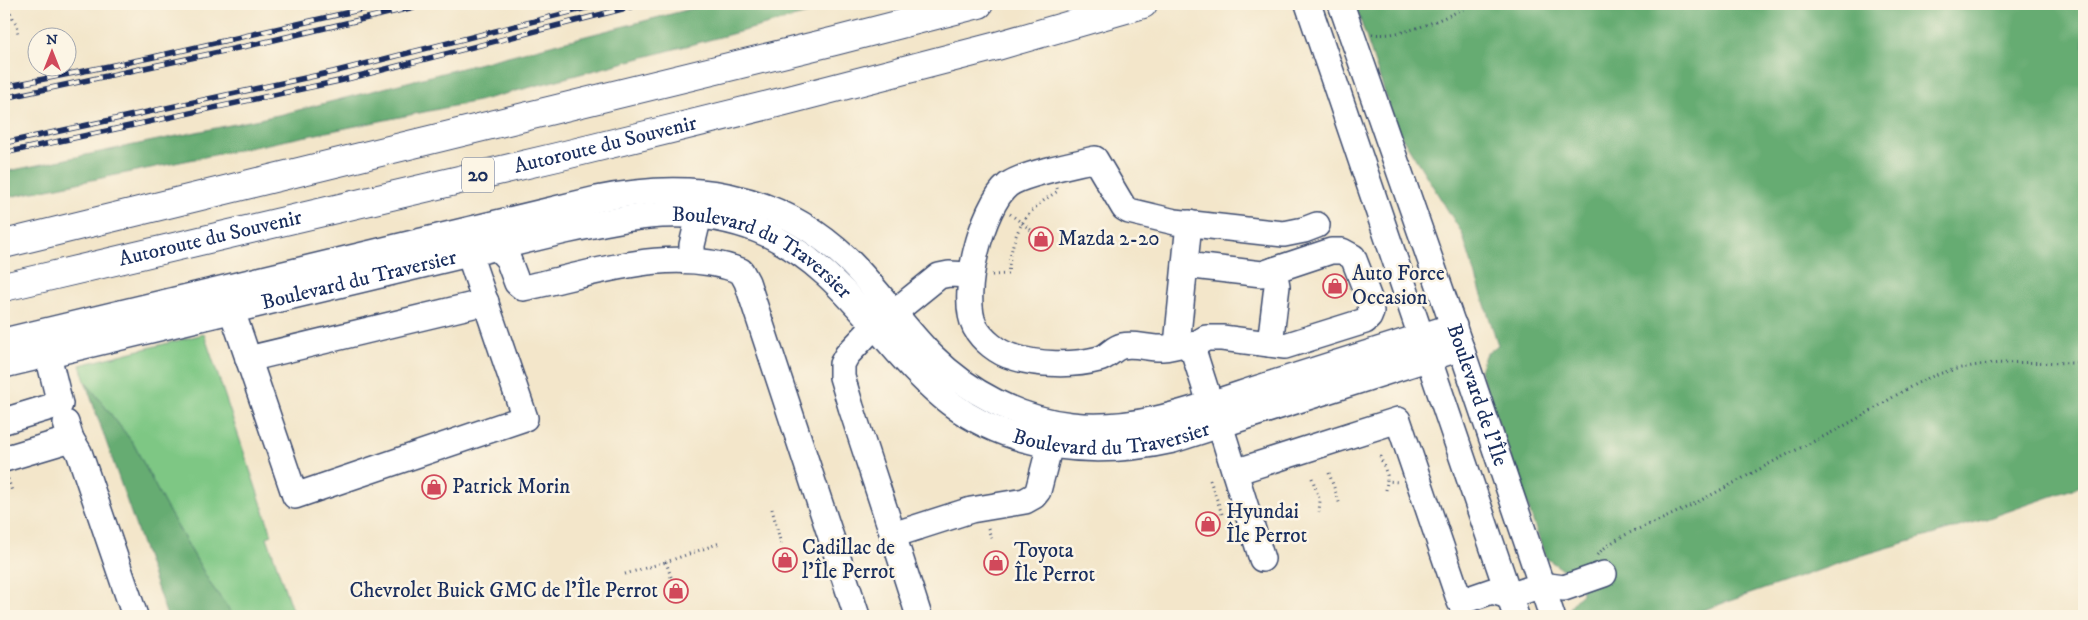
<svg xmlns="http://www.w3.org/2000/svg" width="2088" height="620" font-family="'IM FELL DW Pica',serif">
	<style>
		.green { fill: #7ec784; stroke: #4c7b71 }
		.forest { fill: #66ac72; stroke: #406e68 }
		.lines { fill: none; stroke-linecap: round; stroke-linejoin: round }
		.minor-casing { stroke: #3b4a6e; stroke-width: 28 }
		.highway-casing { stroke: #3b4a6e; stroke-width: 30 }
		.path { stroke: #3b4a6e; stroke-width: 3; stroke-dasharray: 1 4; stroke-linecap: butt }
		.minor { stroke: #fff; stroke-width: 25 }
		.highway { stroke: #fff; stroke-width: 28 }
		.rail-casing { stroke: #1b2f5e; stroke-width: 5.5 }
		.rail { stroke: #fcf5e5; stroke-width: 4; stroke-dasharray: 11; stroke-linecap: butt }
		.labels { text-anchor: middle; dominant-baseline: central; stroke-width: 5; stroke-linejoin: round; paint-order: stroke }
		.shield { fill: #fcf5e5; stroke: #5e6a86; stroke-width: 1 }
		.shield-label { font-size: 20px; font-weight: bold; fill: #1b2f5e }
		.street-label { font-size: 21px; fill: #1b2f5e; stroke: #fcf5e5 }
		.poi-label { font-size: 21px; fill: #1b2f5e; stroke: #fcf5e5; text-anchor: start }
	</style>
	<rect width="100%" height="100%" fill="#fcf5e5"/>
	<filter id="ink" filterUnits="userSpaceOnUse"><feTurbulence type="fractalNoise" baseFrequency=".02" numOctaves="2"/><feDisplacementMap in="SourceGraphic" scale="10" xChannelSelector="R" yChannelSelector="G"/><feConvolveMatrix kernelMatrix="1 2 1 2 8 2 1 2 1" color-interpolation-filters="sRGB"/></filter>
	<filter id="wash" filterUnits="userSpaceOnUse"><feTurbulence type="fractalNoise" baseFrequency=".0096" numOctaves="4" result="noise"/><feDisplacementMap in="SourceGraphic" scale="20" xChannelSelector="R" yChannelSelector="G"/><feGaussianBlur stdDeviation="1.12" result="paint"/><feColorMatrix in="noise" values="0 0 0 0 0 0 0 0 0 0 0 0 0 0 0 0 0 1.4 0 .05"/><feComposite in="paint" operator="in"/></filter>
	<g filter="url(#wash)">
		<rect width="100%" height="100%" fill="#f3e6ca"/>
		<!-- green -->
		<path class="green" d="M 204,334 L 272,535 L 267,537 L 294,616 L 234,616 L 211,585 L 164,503 L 133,443 L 85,381 L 80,365 Z"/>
		<!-- forest -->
		<g class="forest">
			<path d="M 710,4 L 845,4 L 478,101 L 4,198 L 4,172 L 283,114 Z"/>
			<path d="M 1355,4 L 2084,4 L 2084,485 L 1986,519 L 1863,555 L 1686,616 L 1568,616 C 1569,606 1575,600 1582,594 L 1581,571 L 1562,569 L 1546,558 L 1480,371 L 1485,355 L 1498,345 L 1462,233 L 1397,129 Z"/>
			<path d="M 85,381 L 133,443 L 164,503 L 211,585 L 234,616 L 167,616 Z"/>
		</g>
	</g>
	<g filter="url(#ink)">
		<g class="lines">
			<!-- minor casing -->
			<g class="minor-casing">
				<g id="minor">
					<path d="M 1308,4 L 1516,616"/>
					<path id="s1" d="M 1341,4 L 1461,348 L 1552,616"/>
					<path d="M 493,234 L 497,247 L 508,259 L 517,283 L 523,288 C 594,274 670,244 741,271 L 747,282 L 857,616"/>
					<path d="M 692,260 L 692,245 L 699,216"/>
					<path d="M 1185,265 L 1262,274 L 1331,251 L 1342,251 L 1353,257 L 1370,301 L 1371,312 L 1369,317 L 1365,321 L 1285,346 L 1222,338 L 1206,338 L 1191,347"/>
					<path d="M 971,275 L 949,274 L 939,276 L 866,335 L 847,355 L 842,364 L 842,377 L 851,407 L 893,535 L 971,510 L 1025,501 L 1034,496 L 1038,491 L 1050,445"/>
					<path d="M 232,311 L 295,496 L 525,418 L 464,239"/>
					<path d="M 4,341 L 597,199 C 690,180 775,191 847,259 C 878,289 902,326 932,356 C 969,393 1019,419 1071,425 C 1140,433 1208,404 1271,384 C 1332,365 1393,345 1454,326"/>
					<path d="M 1270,344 L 1277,286 L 1274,270"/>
					<path d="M 1177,345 L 1189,223"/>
					<path d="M 248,359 L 486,302"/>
					<path id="s2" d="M 4,365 L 565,231 C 632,216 692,204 758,230 C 814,253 850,297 888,341 C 907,363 927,385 950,403 C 1013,451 1098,457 1173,440 L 1461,348"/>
					<path d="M 1210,403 L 1194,353 L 1186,345 C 1178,344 1171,348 1163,348 C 1149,349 1136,343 1122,346 C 1113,348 1108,357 1099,359 C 1073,366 1038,365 1013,357 C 998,353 982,340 975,327 C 959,296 982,206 1008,185 C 1022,174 1075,164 1095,159 L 1124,208 L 1129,211 L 1175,222 L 1264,232 L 1284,234 L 1304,230 L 1317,225"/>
					<path d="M 4,421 L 60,404 L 48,355"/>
					<path d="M 1220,425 L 1262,559"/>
					<path d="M 71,439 L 79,452 L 135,616"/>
					<path d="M 4,459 L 71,439 L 66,423"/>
					<path d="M 1235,472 L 1398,420 L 1460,602 L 1492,591 L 1509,596 L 1542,585 L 1564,588 L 1604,574"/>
					<path d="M 893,535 L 919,616"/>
				</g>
			</g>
			<!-- highway casing -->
			<g class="highway-casing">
				<g id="highway">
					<path d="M 4,244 L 835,41 L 979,4"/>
					<path id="s3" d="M 4,287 L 557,157 L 785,101 L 997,46 L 1143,4"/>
				</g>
			</g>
			<!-- path -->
			<g class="path">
				<path d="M 6,4 L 16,24 L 18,33"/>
				<path d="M 1372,34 C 1407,38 1445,16 1476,4"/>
				<path d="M 1010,214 L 1031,230"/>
				<path d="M 992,275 L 1008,274 C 1012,233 1022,213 1058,191 L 1057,188"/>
				<path d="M 1380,456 L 1387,475 L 1387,481 L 1399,482"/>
				<path d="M 1329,473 L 1340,505"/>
				<path d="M 1312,478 L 1320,501 L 1319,512"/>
				<path d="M 8,479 L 12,491"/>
				<path d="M 1210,480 L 1222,514 L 1217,516"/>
				<path d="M 1386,490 L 1387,481"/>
				<path d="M 772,509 L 781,544"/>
				<path d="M 988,528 L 992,541"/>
				<path d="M 1597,555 C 1615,535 1646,527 1669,516 C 1707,498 1743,478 1780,458 C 1804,446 1828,435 1851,422 C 1882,406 1911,382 1945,372 C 1989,359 2039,363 2084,363"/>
				<path d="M 625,574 L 666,562"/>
				<path d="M 671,577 L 666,562 L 720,543"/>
			</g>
			<!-- minor -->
			<use href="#minor" class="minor"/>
			<!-- highway -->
			<use href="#highway" class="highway"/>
			<!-- rail casing -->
			<g class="rail-casing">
				<g id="rail">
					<path d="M 4,87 L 149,58 L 385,4"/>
					<path d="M 4,98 L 261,43 L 427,4"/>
					<path d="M 4,143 L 333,72 L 602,4"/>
					<path d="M 4,153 L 339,81 L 642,4"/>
				</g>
			</g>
			<!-- rail -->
			<use href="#rail" class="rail"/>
		</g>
	</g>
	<!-- icons -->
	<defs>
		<g id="shop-ring" transform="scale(1.25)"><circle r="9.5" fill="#fcf5e5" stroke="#d1495b" stroke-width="1.5"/><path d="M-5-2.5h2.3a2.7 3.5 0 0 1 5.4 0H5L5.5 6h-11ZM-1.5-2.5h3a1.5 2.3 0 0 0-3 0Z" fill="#d1495b"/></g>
	</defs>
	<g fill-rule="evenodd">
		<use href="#shop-ring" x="1041" y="239"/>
		<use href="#shop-ring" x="1335" y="286"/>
		<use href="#shop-ring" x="434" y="487"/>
		<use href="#shop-ring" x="1208" y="524"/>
		<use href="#shop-ring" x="785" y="560"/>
		<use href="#shop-ring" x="996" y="563"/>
		<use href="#shop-ring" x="676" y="591"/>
	</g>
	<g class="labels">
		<!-- shield labels -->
		<rect class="shield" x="462" y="157.5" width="32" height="35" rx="4"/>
		<g class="shield-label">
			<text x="478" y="175">20</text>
		</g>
		<!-- street labels -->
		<g class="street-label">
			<text stroke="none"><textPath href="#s3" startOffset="618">Autoroute du Souvenir</textPath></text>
			<text stroke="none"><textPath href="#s3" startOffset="212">Autoroute du Souvenir</textPath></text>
			<text stroke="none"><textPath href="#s2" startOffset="785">Boulevard du Traversier</textPath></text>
			<text stroke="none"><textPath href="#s2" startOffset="365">Boulevard du Traversier</textPath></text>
			<text stroke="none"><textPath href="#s1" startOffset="414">Boulevard de l'Île</textPath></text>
			<text stroke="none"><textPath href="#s2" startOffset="1205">Boulevard du Traversier</textPath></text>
		</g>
		<!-- poi labels -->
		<g class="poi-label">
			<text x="1058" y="239">Mazda 2-20</text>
			<text x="1352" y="274">Auto Force<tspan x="1352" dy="24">Occasion</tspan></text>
			<text x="452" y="487">Patrick Morin</text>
			<text x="1226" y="512">Hyundai<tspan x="1226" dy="24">Île Perrot</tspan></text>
			<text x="802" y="548">Cadillac de<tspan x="802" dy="24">l'Île Perrot</tspan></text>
			<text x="1014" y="551">Toyota<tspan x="1014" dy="24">Île Perrot</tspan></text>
			<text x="658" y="591" text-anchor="end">Chevrolet Buick GMC de l'Île Perrot</text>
		</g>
	</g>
	<!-- margin -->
	<rect width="2088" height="620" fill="none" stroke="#fcf5e5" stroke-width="20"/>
	<!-- north arrow -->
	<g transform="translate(52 52)"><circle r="24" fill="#fcf5e5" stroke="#a2a6af"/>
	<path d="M0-4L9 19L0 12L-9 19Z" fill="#d1495b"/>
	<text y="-8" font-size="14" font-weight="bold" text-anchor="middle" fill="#1b2f5e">N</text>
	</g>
</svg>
